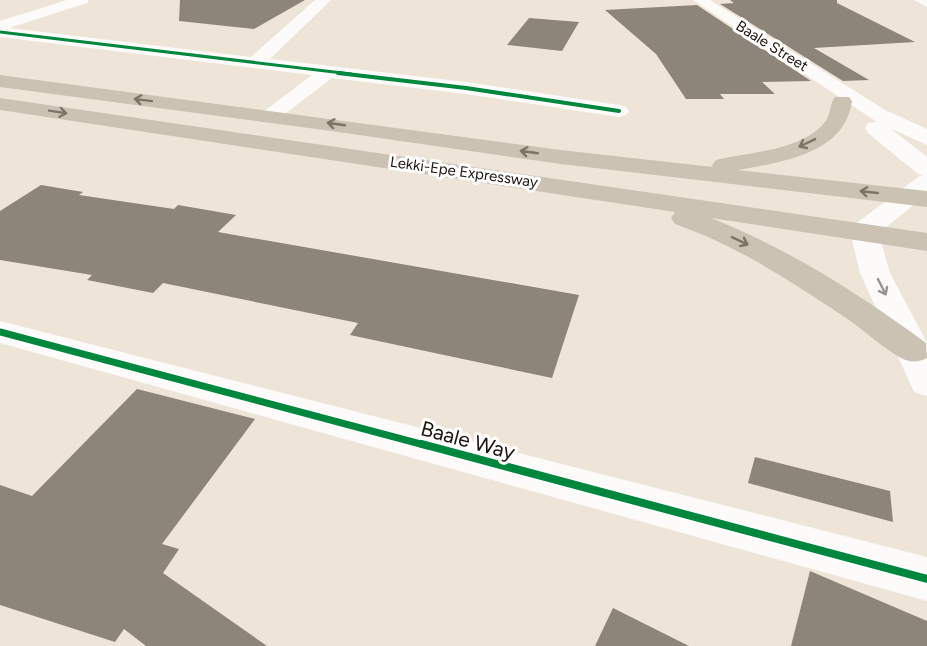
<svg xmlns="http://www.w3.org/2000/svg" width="927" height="646" font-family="Figtree,sans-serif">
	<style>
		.building { fill: #8d847a }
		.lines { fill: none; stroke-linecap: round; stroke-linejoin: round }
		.street { fill: #fdfbf9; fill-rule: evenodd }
		.secondary { fill: #fdfbf9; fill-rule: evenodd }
		.highway { fill: #ccc2b4; fill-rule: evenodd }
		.cycleway-far3-casing { stroke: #fff; stroke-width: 5 }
		.cycleway-far2-casing { stroke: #fff; stroke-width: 6 }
		.cycleway-far1-casing { stroke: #fff; stroke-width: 10 }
		.cycleway-casing { stroke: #fff; stroke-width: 12 }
		.cycleway-far3 { stroke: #00873e; stroke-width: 3 }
		.cycleway-far2 { stroke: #00873e; stroke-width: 4 }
		.cycleway-far1 { stroke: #00873e; stroke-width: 7 }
		.cycleway { stroke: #00873e; stroke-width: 8 }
		.oneway { stroke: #7c7468 }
		.oneway2 { stroke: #97938e }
		.labels { text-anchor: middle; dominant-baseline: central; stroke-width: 6; stroke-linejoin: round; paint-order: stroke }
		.far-street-label { font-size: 15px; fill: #1a140b; stroke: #fff }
		.near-street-label { font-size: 21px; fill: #1a140b; stroke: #fff }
	</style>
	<rect width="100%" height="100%" fill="#efe4d8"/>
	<!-- building -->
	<g class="building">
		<path d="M 180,0 L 305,0 L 254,29 L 179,21 Z"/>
		<path d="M 730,0 L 837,0 L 837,3 L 915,42 L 814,48 L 869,80 L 843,81 L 720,4 L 734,3 Z"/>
		<path d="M 697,5 L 811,81 L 762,82 L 775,94 L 720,94 L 724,99 L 686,99 L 656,54 L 605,10 Z"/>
		<path d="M 529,18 L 579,22 L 562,51 L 507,45 Z"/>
		<path d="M 41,185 L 83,192 L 79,195 L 174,209 L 178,205 L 236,215 L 218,232 L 579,295 L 552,378 L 350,335 L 358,323 L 163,283 L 153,293 L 87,280 L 92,275 L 0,260 L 0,211 Z"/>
		<path d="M 137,389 L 255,419 L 162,544 L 179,549 L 163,573 L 267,646 L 146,646 L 124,629 L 115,642 L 0,605 L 0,485 L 32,496 Z"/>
		<path d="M 755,457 L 890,491 L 893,522 L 748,483 Z"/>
		<path d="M 810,571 L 927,621 L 927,646 L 791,646 Z"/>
		<path d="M 613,608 L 689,646 L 595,646 Z"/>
	</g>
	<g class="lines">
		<!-- street -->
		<g class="street">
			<path d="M 67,0 L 89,0 L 87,3 L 9,28 L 251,57 L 315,0 L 331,0 L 270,59 L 466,82 L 619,105 L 626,107 L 629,111 L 626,115 L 619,117 L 466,94 L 332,78 L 277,120 L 270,122 L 263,120 L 259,116 L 263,112 L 312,75 L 0,37 L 0,21 Z"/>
			<path d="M 914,0 L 927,0 L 927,7 Z"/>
			<path d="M 864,223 L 874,225 L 878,231 L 890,273 L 927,343 L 927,396 L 914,392 L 860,273 L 850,231 L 854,225 Z"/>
			<path d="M 0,321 L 927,557 L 927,601 L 0,343 Z"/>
		</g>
		<!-- secondary -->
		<path class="secondary" d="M 693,0 L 710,0 L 885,110 L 927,129 L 927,145 L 890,128 L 927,157 L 927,194 L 874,237 L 864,239 L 854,237 L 850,231 L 854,225 L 918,177 L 923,175 L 918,174 L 868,133 L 865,128 L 868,123 L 877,122 Z"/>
		<!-- highway -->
		<g class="highway">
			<path d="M 0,75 L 561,150 L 713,167 L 712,165 L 716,160 C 748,152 802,151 825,122 C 831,115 829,105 835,97 L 849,97 L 852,101 C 845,154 782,162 738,170 L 927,191 L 927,207 L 561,164 L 331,131 L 0,87 Z"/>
			<path d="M 0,98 L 927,233 L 927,251 L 711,218 C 787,248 860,294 926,343 L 927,358 C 919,362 910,363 901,358 C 883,348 866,332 849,320 C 794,283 738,246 675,224 L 671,218 L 675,212 L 0,110 Z"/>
		</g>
		<!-- cycleway-far3 casing -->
		<g class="cycleway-far3-casing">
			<path id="cycleway-far3" d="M 0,32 L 351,74"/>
		</g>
		<!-- cycleway-far2 casing -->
		<g class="cycleway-far2-casing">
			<path id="cycleway-far2" d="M 338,73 L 466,88 L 619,111"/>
		</g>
		<!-- cycleway-far1 casing -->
		<g class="cycleway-far1-casing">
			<path id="cycleway-far1" d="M 0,332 L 428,446"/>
		</g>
		<!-- cycleway casing -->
		<g class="cycleway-casing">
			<path id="cycleway" d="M 422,444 L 927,579"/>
		</g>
		<!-- cycleway-far3 -->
		<use href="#cycleway-far3" class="cycleway-far3"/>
		<!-- cycleway-far2 -->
		<use href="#cycleway-far2" class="cycleway-far2"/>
		<!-- cycleway-far1 -->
		<use href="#cycleway-far1" class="cycleway-far1"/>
		<!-- cycleway -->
		<use href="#cycleway" class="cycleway"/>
	</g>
	<!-- one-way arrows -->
	<defs><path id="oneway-shaft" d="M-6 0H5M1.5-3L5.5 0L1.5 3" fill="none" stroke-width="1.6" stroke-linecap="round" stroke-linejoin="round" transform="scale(1.5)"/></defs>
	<g class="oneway">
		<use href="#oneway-shaft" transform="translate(143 100) rotate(-173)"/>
		<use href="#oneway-shaft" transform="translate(58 112) rotate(9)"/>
		<use href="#oneway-shaft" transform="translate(336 124) rotate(-172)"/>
		<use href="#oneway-shaft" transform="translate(807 143) rotate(154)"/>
		<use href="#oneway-shaft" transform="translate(529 152) rotate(-172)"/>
		<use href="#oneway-shaft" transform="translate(869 192) rotate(-174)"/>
		<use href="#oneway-shaft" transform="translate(740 241) rotate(25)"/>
	</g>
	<use class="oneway2" href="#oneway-shaft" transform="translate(882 287) rotate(63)"/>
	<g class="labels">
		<!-- far-street labels -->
		<g class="far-street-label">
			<text transform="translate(772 46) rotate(32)">Baale Street</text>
			<text transform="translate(464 172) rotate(8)">Lekki-Epe Expressway</text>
		</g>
		<!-- near-street labels -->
		<g class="near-street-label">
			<text transform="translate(468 440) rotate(15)">Baale Way</text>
		</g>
	</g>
</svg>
